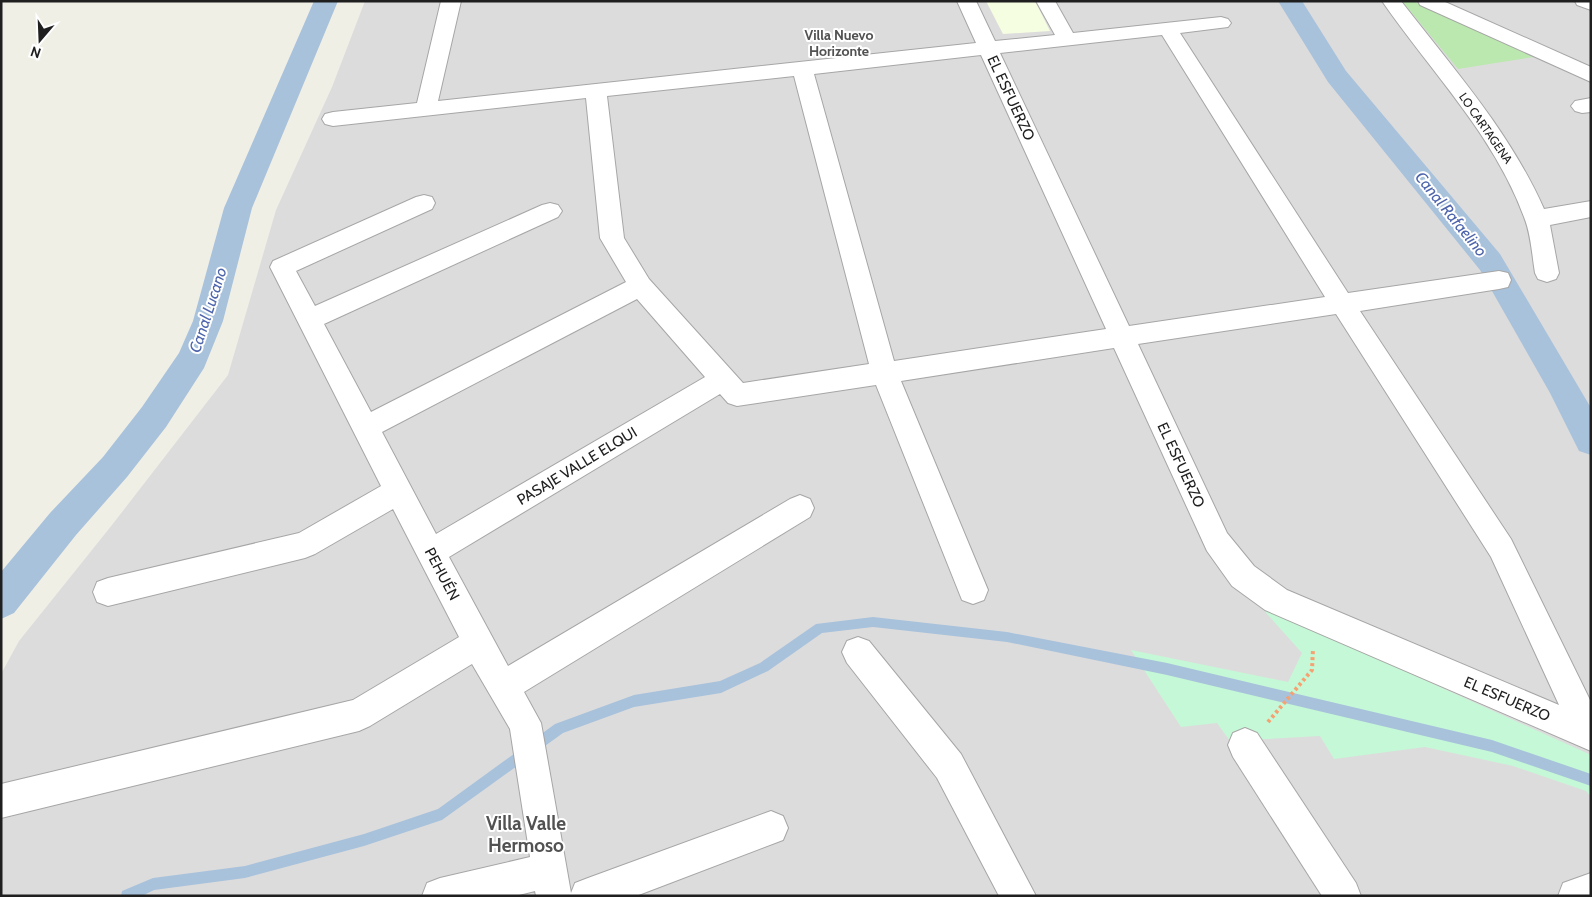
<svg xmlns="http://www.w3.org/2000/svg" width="1592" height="897" font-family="Cabin,sans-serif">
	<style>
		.residential { fill: #dddcdc }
		.education { fill: #f6fee1 }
		.grass { fill: #bbe8ae }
		.park { fill: #c5f8d6 }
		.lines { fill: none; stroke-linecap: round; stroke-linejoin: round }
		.stream { fill: #a8c2dc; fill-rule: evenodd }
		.canal { fill: #a8c2dc; fill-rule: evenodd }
		.minor-casing { stroke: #a6a6a6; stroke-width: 2 }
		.path { stroke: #f5a172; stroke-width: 4; stroke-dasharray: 3 3; stroke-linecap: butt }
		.minor { fill: #fff; fill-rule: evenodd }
		.labels { text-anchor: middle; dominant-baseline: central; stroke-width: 4; stroke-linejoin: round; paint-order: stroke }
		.far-street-label { font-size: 12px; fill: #1f1f1f; stroke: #fff }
		.far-neighbourhood-label { font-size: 14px; font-weight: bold; fill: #525252; stroke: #fff }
		.street-label { font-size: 15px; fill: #1f1f1f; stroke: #fff }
		.water-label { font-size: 16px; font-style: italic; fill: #4e65ac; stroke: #fff }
		.near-neighbourhood-label { font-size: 19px; font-weight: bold; fill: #525252; stroke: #fff }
	</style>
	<rect width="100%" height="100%" fill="#f0efe6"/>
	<!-- residential -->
	<path class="residential" d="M 365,1 L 1591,1 L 1591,896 L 1,896 L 1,674 L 19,641 L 112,525 L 228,375 L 276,210 L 332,87 Z"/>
	<!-- education -->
	<path class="education" d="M 986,1 L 1035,1 L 1050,31 L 1003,34 Z"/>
	<!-- grass -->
	<path class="grass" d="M 1402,1 L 1413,1 L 1534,57 L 1458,69 Z"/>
	<!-- park -->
	<path class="park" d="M 1260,606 L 1591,755 L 1591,797 L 1586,791 L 1513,766 L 1425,747 L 1334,759 L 1320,736 L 1230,741 L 1217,723 L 1181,727 L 1131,650 L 1288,682 L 1302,653 Z"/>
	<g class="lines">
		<!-- stream -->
		<path class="stream" d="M 873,617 L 1007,632 L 1167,663 L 1492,740 L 1591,774 L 1591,786 L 1492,752 L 1167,675 L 1007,642 L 873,627 L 822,633 L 768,671 L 721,693 L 634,707 L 563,733 L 442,820 L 364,846 L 245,878 L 154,890 L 142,896 L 121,896 L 122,891 L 153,878 L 245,866 L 364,834 L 438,809 L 555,724 L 634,695 L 720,681 L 760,663 L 816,624 Z"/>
		<!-- canal -->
		<g class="canal">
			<path d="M 314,1 L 338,1 L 252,208 L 223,321 L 204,368 L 166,427 L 127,477 L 76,535 L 14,613 L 1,619 L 1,572 L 50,513 L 103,457 L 142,407 L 179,353 L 193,321 L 224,208 Z"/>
			<path d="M 1278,1 L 1302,1 L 1346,71 L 1500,254 L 1591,408 L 1591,455 L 1579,451 L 1550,393 L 1480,270 L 1328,82 Z"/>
		</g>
		<!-- minor casing -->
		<g class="minor-casing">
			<g id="minor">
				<path d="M 441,1 L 461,1 L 438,101 L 976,43 L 957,1 L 976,1 L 995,41 L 1055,35 L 1036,1 L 1055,1 L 1073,33 L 1221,17 L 1228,19 L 1231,23 L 1228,27 L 1180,33 L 1348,293 L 1499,271 L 1508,273 L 1511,280 L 1508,287 L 1499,289 L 1360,311 L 1511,539 L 1591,702 L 1591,751 L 1265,610 L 1232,586 L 1207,551 L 1114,348 L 901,381 L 988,590 L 984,600 L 973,604 L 962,600 L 876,385 L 737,406 L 728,403 L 720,394 L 449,557 L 508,666 L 790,499 L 800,495 L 810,499 L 814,508 L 810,517 L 524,692 L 541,723 L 571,893 L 575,883 L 588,878 L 771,811 L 783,816 L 788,828 L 783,840 L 636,896 L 536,896 L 535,891 L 515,896 L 422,896 L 427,883 L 440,878 L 530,857 L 510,729 L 472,664 L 370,726 L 359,731 L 1,818 L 1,784 L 353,700 L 459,637 L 393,509 L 315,554 L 305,558 L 108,606 L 97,602 L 93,592 L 97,582 L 108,578 L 299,533 L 381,486 L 270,267 L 273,261 L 416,197 L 424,195 L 432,197 L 435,203 L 432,209 L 296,271 L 315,306 L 542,205 L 550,203 L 558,205 L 562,211 L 558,217 L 324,324 L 371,412 L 626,282 L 600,238 L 586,98 L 333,126 L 325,124 L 322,119 L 325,114 L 333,112 L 417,103 ZM 1162,35 L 1325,297 L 1129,326 L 1000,53 ZM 981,55 L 1106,329 L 894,361 L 814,74 ZM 794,76 L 869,364 L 743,383 L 649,279 L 624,238 L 607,96 ZM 637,299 L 705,377 L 436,534 L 382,432 ZM 1336,314 L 1491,557 L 1559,705 L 1287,590 L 1254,566 L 1227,533 L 1138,344 Z"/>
				<path d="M 1382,1 L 1401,1 C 1453,68 1510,132 1544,209 L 1591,201 L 1591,217 L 1550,225 L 1559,273 L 1556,279 L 1547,282 L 1538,279 L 1535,273 C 1532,255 1531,234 1524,217 C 1494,135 1431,72 1382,1 Z"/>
				<path d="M 1418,1 L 1443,1 L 1591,67 L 1591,82 L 1420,5 Z"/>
				<path d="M 1575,1 L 1591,1 L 1591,10 L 1577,5 Z"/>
				<path d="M 1591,98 L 1591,112 L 1582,113 L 1575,111 L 1571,106 L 1575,101 Z"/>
				<path d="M 858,637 L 869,641 L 961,754 L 1036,896 L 999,896 L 937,778 L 847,663 L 842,652 L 847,641 Z"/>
				<path d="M 1245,728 L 1257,733 L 1356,883 L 1361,896 L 1322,896 L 1233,757 L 1228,745 L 1233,733 Z"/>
				<path d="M 1591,873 L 1591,896 L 1558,896 L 1563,883 Z"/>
			</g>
		</g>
		<!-- path -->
		<path class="path" d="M 1268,722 L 1312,670 L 1313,649"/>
		<!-- minor -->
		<use href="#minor" class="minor"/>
	</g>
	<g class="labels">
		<!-- far-street labels -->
		<g class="far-street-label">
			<text transform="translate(1486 128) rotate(55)">LO CARTAGENA</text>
		</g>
		<!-- far-neighbourhood labels -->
		<g class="far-neighbourhood-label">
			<text x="839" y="35">Villa Nuevo<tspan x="839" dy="16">Horizonte</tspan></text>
		</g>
		<!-- street labels -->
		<g class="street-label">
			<text transform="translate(1011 98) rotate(65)">EL ESFUERZO</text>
			<text transform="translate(1181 465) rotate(65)">EL ESFUERZO</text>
			<text transform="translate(577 466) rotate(-31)">PASAJE VALLE ELQUI</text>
			<text transform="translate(442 574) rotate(62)">PEHUÉN</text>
			<text transform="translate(1507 699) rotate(23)">EL ESFUERZO</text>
		</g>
		<!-- water labels -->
		<g class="water-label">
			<text transform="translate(1451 214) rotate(51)">Canal Rafaelino</text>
			<text transform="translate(208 310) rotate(-72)">Canal Lucano</text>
		</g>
		<!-- near-neighbourhood labels -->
		<g class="near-neighbourhood-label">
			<text x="526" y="823">Villa Valle<tspan x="526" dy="22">Hermoso</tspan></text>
		</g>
	</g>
	<!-- border -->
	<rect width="1592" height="897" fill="none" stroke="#1f1f1f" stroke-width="5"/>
	<!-- north arrow -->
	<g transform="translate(40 40) rotate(199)" stroke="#ffffff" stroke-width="4" paint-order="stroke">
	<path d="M0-4L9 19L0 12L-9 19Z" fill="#1f1f1f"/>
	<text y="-8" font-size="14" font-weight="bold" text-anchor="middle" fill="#1f1f1f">N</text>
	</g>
</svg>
